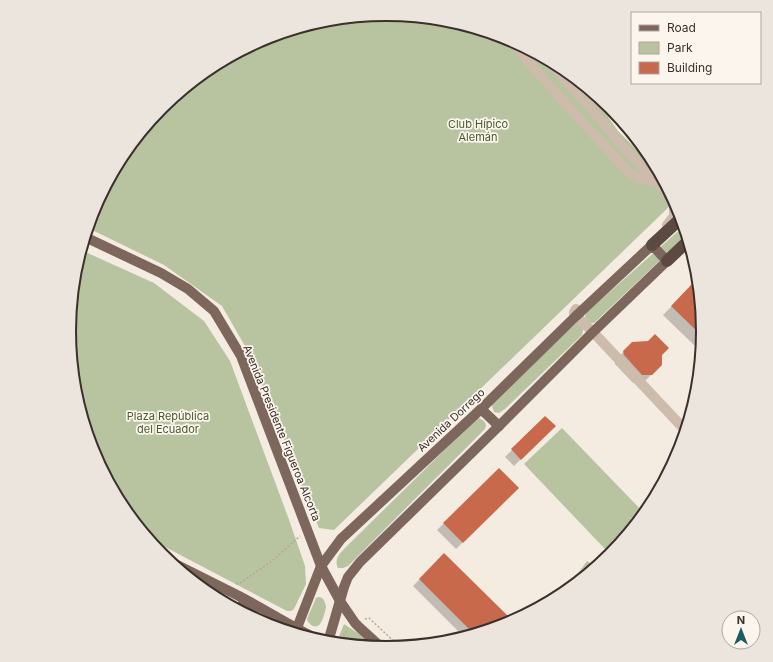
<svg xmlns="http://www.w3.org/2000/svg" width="773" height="662" font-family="Inter,sans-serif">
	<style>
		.green { fill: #b8c4a0 }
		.shadow { fill: #0003 }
		.building { fill: #c8694b }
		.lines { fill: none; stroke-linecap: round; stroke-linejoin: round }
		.path { stroke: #b9a596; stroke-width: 1.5; stroke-dasharray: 2 2; stroke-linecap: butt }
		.minor { stroke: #cdbbac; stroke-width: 10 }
		.major { stroke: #7d675c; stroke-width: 10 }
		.highway { stroke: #5c4a42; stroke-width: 12 }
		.labels { text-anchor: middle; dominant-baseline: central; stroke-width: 3.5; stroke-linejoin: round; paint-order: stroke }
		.park-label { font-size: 11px; fill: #4a5a2e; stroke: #fbf5ee }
		.street-label { font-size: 11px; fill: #3b302b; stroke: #fbf5ee }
		.rim { fill: none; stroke: #3b302b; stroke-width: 2 }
	</style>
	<rect width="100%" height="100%" fill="#f4ebe1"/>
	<!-- green -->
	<g class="green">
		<path d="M 387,14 L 449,20 L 508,38 L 563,68 L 588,88 L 618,131 L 660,173 L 674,202 L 334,530 L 319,528 L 249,353 L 222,306 L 164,265 L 88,228 L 94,209 L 123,155 L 163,107 L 211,67 L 265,38 L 325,20 Z"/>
		<path d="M 684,226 L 687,235 L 594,323 L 590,323 L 586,321 L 585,317 L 586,313 Z"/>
		<path d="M 81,250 L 154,283 L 204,321 L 230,361 L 288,517 L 305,566 L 306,584 L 294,609 L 291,611 L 287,611 L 148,538 L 123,507 L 94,452 L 76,393 L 70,331 L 76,269 Z"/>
		<path d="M 576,323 L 581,325 L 583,330 L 582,335 L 505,409 L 499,413 L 494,412 L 492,406 L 494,400 Z"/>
		<path d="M 479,418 L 484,421 L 486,425 L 485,429 L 348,566 L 343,568 L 338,568 C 334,560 339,554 345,548 L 474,421 Z"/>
		<path d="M 562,428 L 645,514 L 606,550 L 524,464 Z"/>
		<path d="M 587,561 L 596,567 L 564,593 Z"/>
		<path d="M 318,597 C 324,597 325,602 326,607 C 325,612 323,620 320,624 C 315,630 308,624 307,619 L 316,598 Z"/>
		<path d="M 344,624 L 359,634 L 373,647 L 344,644 L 338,639 Z"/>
	</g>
	<!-- shadow -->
	<g class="shadow">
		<path d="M 692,286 L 695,296 L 701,302 L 703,331 L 702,343 L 697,348 L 663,315 Z"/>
		<path d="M 632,343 L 661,355 L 661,365 L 642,384 L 633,383 L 615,364 L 615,361 Z"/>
		<path d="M 545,417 L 554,426 L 514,466 L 505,457 Z"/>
		<path d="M 499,469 L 518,488 L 456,549 L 437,530 Z"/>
		<path d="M 444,555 L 508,624 L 464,637 L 413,586 Z"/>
	</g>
	<!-- building -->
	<g class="building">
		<path d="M 692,284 L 700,292 L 700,293 L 697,296 L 700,300 L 704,331 L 703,337 L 671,306 Z"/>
		<path d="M 655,334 L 669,348 L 662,355 L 662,365 L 652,375 L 642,375 L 624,355 L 623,351 L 632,342 L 648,341 Z"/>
		<path d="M 545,416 L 556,426 L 521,460 L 511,449 Z"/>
		<path d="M 499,468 L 519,488 L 463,543 L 443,523 Z"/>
		<path d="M 444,553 L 513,621 L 508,624 L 474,634 L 419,579 Z"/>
	</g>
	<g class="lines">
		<!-- path -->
		<g class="path">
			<path d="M 236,584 L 242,582 L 272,561 L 300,536"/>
			<path d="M 365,619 L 369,618 L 400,647"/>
			<path d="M 342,644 L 343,637 L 348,629"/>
		</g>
		<!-- minor -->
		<g class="minor">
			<path d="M 516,42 L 515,45 L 516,47 L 555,92 L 629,173 L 642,179 L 657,182"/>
			<path d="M 548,60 L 571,87 L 590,107 L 625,149 L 657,182 L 674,202 L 674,216 L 667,225"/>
			<path d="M 576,309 L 574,312 L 574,314 L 593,332 L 686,431"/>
		</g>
		<!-- major -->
		<g class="major">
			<path d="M 85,237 L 161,273 L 188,289 L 214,311 L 241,356 L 321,566 L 340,601 L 355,623 L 360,628 L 382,648"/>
			<path d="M 481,409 L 499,426"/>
			<path d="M 169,561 C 191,572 213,583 235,594 C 263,608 290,626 319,640"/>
			<path d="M 243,603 L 260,621"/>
			<path d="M 295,633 L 321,566 L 341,539 L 481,409 L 576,316 L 652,245 L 667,261 L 593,332 L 499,426 L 360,562 L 348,577 L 344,587 L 328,642"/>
		</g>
		<!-- highway -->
		<g class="highway">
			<path d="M 610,107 L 632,133"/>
			<path d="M 652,245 L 678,221 L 681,214"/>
			<path d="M 667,261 L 689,240"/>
		</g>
	</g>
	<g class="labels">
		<!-- park labels -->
		<g class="park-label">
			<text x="478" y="124">Club Hípico<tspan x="478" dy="13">Alemán</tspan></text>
			<text x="168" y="416">Plaza República<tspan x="168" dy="13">del Ecuador</tspan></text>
		</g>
		<!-- street labels -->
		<g class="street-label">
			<text transform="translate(451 420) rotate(-43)">Avenida Dorrego</text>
			<text transform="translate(282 433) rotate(68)">Avenida Presidente Figueroa Alcorta</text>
		</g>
	</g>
	<!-- crop -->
	<path d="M0 0H773V662H0ZM76 331a310 310 0 1 1 620 0a310 310 0 1 1-620 0Z" fill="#ece5de" fill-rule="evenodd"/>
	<path class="rim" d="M76 331a310 310 0 1 1 620 0a310 310 0 1 1-620 0Z"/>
	<!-- legend -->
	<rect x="631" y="12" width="130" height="72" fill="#fbf5ee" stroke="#aea6a0"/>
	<rect x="639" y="25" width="20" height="6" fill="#7d675c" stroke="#aea6a0"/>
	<text x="667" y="32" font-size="12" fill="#3b302b">Road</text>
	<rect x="639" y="42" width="20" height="12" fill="#b8c4a0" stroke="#aea6a0"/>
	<text x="667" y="52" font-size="12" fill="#3b302b">Park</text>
	<rect x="639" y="62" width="20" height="12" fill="#c8694b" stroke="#aea6a0"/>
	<text x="667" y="72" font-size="12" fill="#3b302b">Building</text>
	<!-- north arrow -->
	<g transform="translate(741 630)"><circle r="19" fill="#fbf5ee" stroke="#aea6a0"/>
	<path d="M0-3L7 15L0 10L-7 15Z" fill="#1f5a5e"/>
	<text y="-6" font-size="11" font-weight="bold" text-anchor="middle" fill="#3b302b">N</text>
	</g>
</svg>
